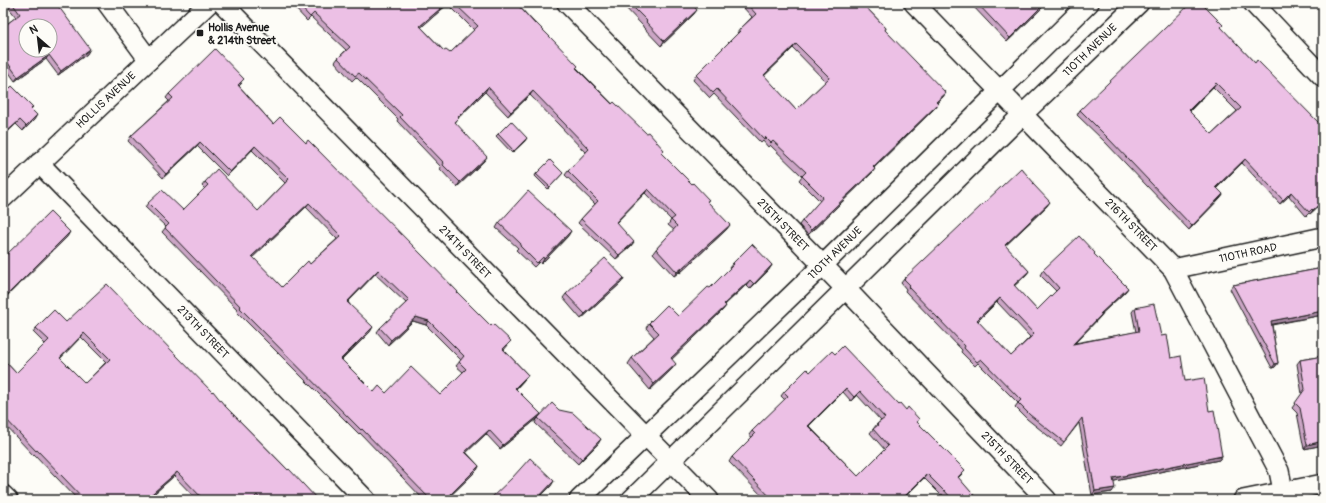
<svg xmlns="http://www.w3.org/2000/svg" width="1326" height="503" font-family="Pangolin,sans-serif">
	<style>
		.lines { fill: none; stroke-linecap: round; stroke-linejoin: round }
		.minor-casing { stroke: #1c1c1c; stroke-width: 22 }
		.minor { stroke: #fdfcf7; stroke-width: 19 }
		.wall { fill: #cba5c5; stroke: #1c1c1c; fill-rule: evenodd }
		.shaded-wall { fill: #a586a0; stroke: #1c1c1c }
		.building { fill: #ecc0e5; stroke: #1c1c1c; fill-rule: evenodd }
		.poi-dot { fill: #1c1c1c; stroke: #fdfcf7; stroke-width: 1.5 }
		.labels { text-anchor: middle; dominant-baseline: central; stroke-width: 3.5; stroke-linejoin: round; paint-order: stroke }
		.poi-label { font-size: 11px; font-weight: bold; fill: #1c1c1c; stroke: #fdfcf7; text-anchor: start }
		.street-label { font-size: 11px; fill: #1c1c1c; stroke: #fdfcf7 }
	</style>
	<rect width="100%" height="100%" fill="#fdfcf7"/>
	<filter id="ink" filterUnits="userSpaceOnUse"><feTurbulence type="fractalNoise" baseFrequency=".025" numOctaves="2"/><feDisplacementMap in="SourceGraphic" scale="8" xChannelSelector="R" yChannelSelector="G"/><feConvolveMatrix kernelMatrix="1 2 1 2 8 2 1 2 1" color-interpolation-filters="sRGB"/></filter>
	<g filter="url(#ink)">
		<g class="lines">
			<!-- minor casing -->
			<g class="minor-casing">
				<g id="minor">
					<path d="M 107,3 L 149,60"/>
					<path d="M 222,3 L 709,500"/>
					<path d="M 567,3 L 846,289 L 1047,500"/>
					<path d="M 914,3 L 1173,269 L 1279,471 L 1285,500"/>
					<path d="M 1253,3 L 1323,77"/>
					<path d="M 39,163 L 366,500"/>
					<path d="M 3,198 L 209,3"/>
					<path d="M 1173,269 L 1323,237"/>
					<path d="M 3,495 L 8,500"/>
					<path d="M 579,500 L 822,266 L 1089,3"/>
					<path d="M 631,500 L 1023,114 L 1139,3"/>
					<path d="M 1243,500 L 1323,484"/>
				</g>
			</g>
			<!-- minor -->
			<use href="#minor" class="minor"/>
		</g>
		<!-- wall -->
		<g class="wall">
			<path d="M 5,3 L 56,3 L 87,54 L 58,75 L 46,59 L 15,81 L 3,64 L 3,27 L 16,17 Z"/>
			<path d="M 290,3 L 516,3 L 577,68 L 662,154 L 708,202 L 727,229 L 680,273 L 679,272 L 674,276 L 653,253 L 656,249 L 674,230 L 668,225 L 671,220 L 645,193 L 616,222 L 631,246 L 616,259 L 578,223 L 581,219 L 595,204 L 565,175 L 568,171 L 586,153 L 530,95 L 508,116 L 485,92 L 459,117 L 455,123 L 484,161 L 457,187 L 440,169 L 441,167 L 397,121 L 398,119 L 356,77 L 352,81 L 335,62 L 338,58 L 346,50 L 311,17 L 307,21 ZM 448,4 L 474,30 L 450,53 L 444,51 L 421,27 Z"/>
			<path d="M 621,3 L 691,3 L 694,14 L 661,46 L 643,27 L 643,26 Z"/>
			<path d="M 744,3 L 862,3 L 886,28 L 885,30 L 943,97 L 937,103 L 938,104 L 935,108 L 874,168 L 872,173 L 808,235 L 799,225 L 802,221 L 820,201 L 799,180 L 802,176 L 770,145 L 768,147 L 763,141 L 761,143 L 714,94 L 710,98 L 693,80 L 696,75 L 738,34 L 737,33 L 740,29 L 752,17 L 742,6 ZM 793,48 L 825,81 L 825,82 L 796,110 L 764,76 Z"/>
			<path d="M 970,3 L 1047,3 L 1007,42 Z"/>
			<path d="M 1221,28 L 1255,63 L 1323,127 L 1323,202 L 1310,214 L 1309,213 L 1306,216 L 1289,196 L 1280,204 L 1242,163 L 1217,188 L 1223,194 L 1220,198 L 1189,230 L 1105,142 L 1077,115 L 1080,110 ZM 1213,87 L 1237,111 L 1212,134 L 1190,113 L 1190,111 Z"/>
			<path d="M 242,83 L 239,86 L 273,124 L 457,292 L 508,345 L 504,350 L 528,375 L 525,379 L 516,389 L 541,414 L 538,418 L 500,449 L 486,434 L 466,452 L 479,466 L 477,470 L 446,500 L 424,500 L 360,433 L 359,434 L 237,312 L 238,310 L 162,232 L 166,227 L 145,207 L 148,203 L 183,210 L 205,189 L 202,186 L 205,182 L 258,211 L 285,183 L 252,150 L 227,176 L 197,146 L 163,178 L 128,141 L 131,136 L 169,101 L 166,98 L 169,94 ZM 306,207 L 337,239 L 310,264 L 282,287 L 252,257 ZM 375,274 L 406,303 L 380,328 L 377,332 L 388,345 L 413,321 L 426,325 L 461,360 L 456,366 L 463,372 L 440,395 L 374,392 L 342,360 L 370,332 L 348,302 Z"/>
			<path d="M 3,95 L 33,107 L 31,109 L 34,120 L 23,131 L 16,124 L 3,136 Z"/>
			<path d="M 498,134 L 525,141 L 512,153 L 496,136 Z"/>
			<path d="M 563,173 L 548,189 L 535,176 L 536,174 Z"/>
			<path d="M 1033,184 L 1047,206 L 1005,246 L 1029,271 L 1026,275 L 1014,286 L 1037,310 L 1056,291 L 1040,275 L 1043,270 L 1095,255 L 1128,288 L 1125,292 L 1102,313 L 1103,313 L 1100,317 L 1075,343 L 1136,332 L 1132,312 L 1135,308 L 1161,336 L 1171,358 L 1185,381 L 1209,411 L 1222,456 L 1219,460 L 1114,481 L 1112,492 L 1092,495 L 1079,423 L 1061,446 L 1027,419 L 1015,407 L 1018,403 L 978,363 L 975,366 L 961,352 L 962,350 L 905,291 L 906,289 L 901,283 L 904,279 ZM 997,302 L 1030,337 L 1011,356 L 977,321 Z"/>
			<path d="M 499,223 L 568,236 L 541,264 L 539,262 L 534,267 L 516,250 L 518,248 L 496,228 Z"/>
			<path d="M 733,263 L 772,265 L 768,271 L 750,289 L 746,285 L 725,305 L 726,306 L 722,311 L 671,359 L 672,369 L 650,390 L 628,364 L 632,358 L 654,337 L 646,328 L 649,323 L 678,316 L 710,288 L 730,269 L 729,268 Z"/>
			<path d="M 1323,268 L 1323,315 L 1272,325 L 1278,363 L 1275,367 L 1272,368 L 1230,289 L 1233,285 Z"/>
			<path d="M 624,278 L 621,283 L 581,319 L 563,298 L 566,294 Z"/>
			<path d="M 66,322 L 225,406 L 288,470 L 318,500 L 254,500 L 254,499 L 253,500 L 197,500 L 174,476 L 147,500 L 78,500 L 34,454 L 33,455 L 3,423 L 3,359 L 16,373 L 45,344 L 33,332 L 36,328 ZM 81,337 L 106,362 L 85,383 L 60,358 Z"/>
			<path d="M 835,354 L 899,405 L 917,422 L 962,474 L 958,478 L 978,500 L 947,500 L 942,494 L 941,495 L 924,478 L 902,500 L 766,500 L 729,462 L 732,457 L 752,437 L 749,435 L 752,431 L 785,400 L 781,396 L 784,392 ZM 843,392 L 851,401 L 857,395 L 881,421 L 877,424 L 870,433 L 885,450 L 858,476 L 809,426 Z"/>
			<path d="M 1323,356 L 1323,445 L 1304,449 L 1297,413 L 1292,408 L 1302,394 L 1297,364 L 1300,360 Z"/>
			<path d="M 538,418 L 598,444 L 578,464 L 535,423 Z"/>
		</g>
		<!-- shaded-wall -->
		<g class="shaded-wall">
			<path d="M 447,3 L 449,3 L 417,31 L 420,26 Z"/>
			<path d="M 1045,3 L 1047,3 L 1007,42 L 1010,38 Z"/>
			<path d="M 697,10 L 694,14 L 661,46 L 664,41 Z"/>
			<path d="M 796,44 L 793,48 L 761,79 L 764,75 Z"/>
			<path d="M 90,49 L 87,54 L 58,75 L 61,71 Z"/>
			<path d="M 49,55 L 46,59 L 15,81 L 18,77 Z"/>
			<path d="M 1216,83 L 1213,87 L 1186,114 L 1189,110 Z"/>
			<path d="M 488,87 L 485,92 L 455,121 L 458,117 Z"/>
			<path d="M 533,91 L 530,95 L 508,116 L 511,112 Z"/>
			<path d="M 946,93 L 943,97 L 933,106 L 936,102 Z"/>
			<path d="M 938,104 L 935,108 L 870,171 L 873,167 Z"/>
			<path d="M 37,115 L 34,120 L 23,131 L 26,126 Z"/>
			<path d="M 20,120 L 16,124 L 3,136 L 3,135 Z"/>
			<path d="M 527,138 L 525,141 L 512,153 Z"/>
			<path d="M 200,142 L 197,146 L 163,178 L 166,174 Z"/>
			<path d="M 255,146 L 252,150 L 227,176 L 230,172 Z"/>
			<path d="M 487,157 L 484,161 L 457,187 L 460,182 Z"/>
			<path d="M 1245,159 L 1242,163 L 1213,191 L 1216,187 Z"/>
			<path d="M 875,169 L 872,173 L 808,235 L 811,230 Z"/>
			<path d="M 648,189 L 645,193 L 613,226 L 616,222 Z"/>
			<path d="M 1291,192 L 1289,196 L 1280,204 L 1283,200 Z"/>
			<path d="M 1223,194 L 1220,198 L 1189,230 L 1192,226 Z"/>
			<path d="M 1323,201 L 1323,202 L 1310,214 L 1313,210 Z"/>
			<path d="M 1050,202 L 1047,206 L 1002,249 L 1005,245 Z"/>
			<path d="M 309,203 L 306,207 L 249,261 L 252,256 Z"/>
			<path d="M 730,225 L 727,229 L 680,273 L 682,268 Z"/>
			<path d="M 571,231 L 568,236 L 541,264 L 544,259 Z"/>
			<path d="M 70,232 L 67,237 L 3,300 L 3,299 Z"/>
			<path d="M 634,242 L 631,246 L 616,259 L 619,255 Z"/>
			<path d="M 772,265 L 768,271 L 750,289 L 754,284 Z"/>
			<path d="M 682,268 L 679,272 L 674,276 L 677,272 Z"/>
			<path d="M 378,270 L 375,274 L 344,306 L 347,302 Z"/>
			<path d="M 1029,271 L 1026,275 L 1011,289 L 1014,285 Z"/>
			<path d="M 624,278 L 621,283 L 581,319 L 585,314 Z"/>
			<path d="M 750,280 L 746,285 L 720,309 L 724,304 Z"/>
			<path d="M 1128,288 L 1125,292 L 1097,318 L 1100,314 Z"/>
			<path d="M 1000,298 L 997,302 L 974,325 L 977,320 Z"/>
			<path d="M 726,306 L 722,311 L 667,364 L 671,358 Z"/>
			<path d="M 1323,311 L 1323,315 L 1268,325 L 1271,321 Z"/>
			<path d="M 1103,313 L 1100,317 L 1070,348 L 1073,344 Z"/>
			<path d="M 416,317 L 429,321 L 426,325 L 413,321 L 388,345 L 391,340 Z"/>
			<path d="M 373,327 L 370,332 L 338,363 L 341,359 Z"/>
			<path d="M 84,333 L 81,337 L 57,362 L 60,358 Z"/>
			<path d="M 1278,363 L 1275,367 L 1272,368 L 1275,364 Z"/>
			<path d="M 676,364 L 672,369 L 650,390 L 654,384 Z"/>
			<path d="M 528,375 L 525,379 L 512,392 L 515,388 Z"/>
			<path d="M 846,388 L 843,392 L 805,430 L 808,426 Z"/>
			<path d="M 860,391 L 857,395 L 851,401 L 854,397 Z"/>
			<path d="M 541,414 L 538,418 L 500,449 L 503,445 Z"/>
			<path d="M 489,430 L 486,434 L 463,456 L 465,452 Z"/>
			<path d="M 601,439 L 598,444 L 578,464 L 582,459 Z"/>
			<path d="M 1323,441 L 1323,445 L 1304,449 L 1307,445 Z"/>
			<path d="M 1222,456 L 1219,460 L 1110,482 L 1113,478 Z"/>
			<path d="M 479,466 L 477,470 L 446,500 L 445,500 Z"/>
			<path d="M 177,472 L 174,476 L 147,500 L 145,500 Z"/>
			<path d="M 927,474 L 924,478 L 902,500 L 901,500 Z"/>
			<path d="M 554,481 L 551,486 L 537,500 L 536,500 Z"/>
			<path d="M 1115,488 L 1112,492 L 1092,495 L 1095,491 Z"/>
		</g>
		<!-- building -->
		<g class="building">
			<path d="M 12,3 L 56,3 L 90,49 L 61,71 L 49,55 L 18,77 L 3,56 L 3,27 L 20,14 ZM 26,26 L 50,26 L 50,50 L 26,50 Z"/>
			<path d="M 297,3 L 447,3 L 420,26 L 444,51 L 446,50 L 450,53 L 478,26 L 454,3 L 516,3 L 535,24 L 536,23 L 551,38 L 578,66 L 576,68 L 612,104 L 614,102 L 646,133 L 648,132 L 664,150 L 661,153 L 692,184 L 693,183 L 709,200 L 707,201 L 730,225 L 682,268 L 677,272 L 656,249 L 677,226 L 671,220 L 675,217 L 648,189 L 616,222 L 634,242 L 619,255 L 581,219 L 598,201 L 568,171 L 589,149 L 533,91 L 511,112 L 488,87 L 458,117 L 459,118 L 455,122 L 487,157 L 460,182 L 443,165 L 444,163 L 400,117 L 402,115 L 359,73 L 355,76 L 338,58 L 350,47 L 314,13 L 310,17 Z"/>
			<path d="M 629,3 L 691,3 L 697,10 L 664,41 L 646,22 L 647,21 Z"/>
			<path d="M 746,3 L 862,3 L 886,28 L 885,30 L 946,93 L 936,102 L 938,104 L 873,167 L 875,169 L 811,230 L 802,221 L 823,197 L 802,176 L 806,172 L 773,141 L 771,143 L 765,137 L 764,139 L 717,89 L 713,93 L 696,75 L 741,30 L 740,29 L 756,14 ZM 796,44 L 828,76 L 829,78 L 796,110 L 764,75 Z"/>
			<path d="M 977,3 L 1045,3 L 1010,38 Z"/>
			<path d="M 1191,3 L 1201,3 L 1223,25 L 1221,27 L 1255,63 L 1257,60 L 1323,127 L 1323,201 L 1313,210 L 1312,209 L 1309,212 L 1291,192 L 1283,200 L 1245,159 L 1216,187 L 1223,194 L 1192,226 L 1108,138 L 1080,110 ZM 1216,83 L 1241,108 L 1212,134 L 1190,112 L 1191,112 L 1189,110 Z"/>
			<path d="M 215,49 L 244,79 L 238,85 L 273,124 L 280,117 L 306,143 L 308,140 L 424,257 L 458,292 L 457,292 L 491,326 L 493,324 L 511,341 L 503,349 L 528,375 L 515,388 L 541,414 L 503,445 L 489,430 L 465,452 L 479,466 L 445,500 L 431,500 L 362,429 L 361,430 L 240,308 L 241,307 L 165,228 L 169,224 L 148,203 L 162,190 L 183,210 L 208,185 L 205,182 L 217,169 L 258,211 L 289,179 L 255,146 L 230,172 L 200,142 L 166,174 L 131,136 L 173,98 L 169,94 ZM 309,203 L 341,236 L 310,264 L 308,261 L 282,287 L 252,256 ZM 378,270 L 409,300 L 380,328 L 391,340 L 416,317 L 429,321 L 464,356 L 459,362 L 466,369 L 440,395 L 411,367 L 386,393 L 379,386 L 374,392 L 341,359 L 373,327 L 347,302 Z"/>
			<path d="M 12,86 L 33,107 L 31,109 L 37,115 L 26,126 L 20,120 L 3,135 L 3,103 L 4,103 L 3,102 L 3,95 Z"/>
			<path d="M 511,121 L 527,138 L 514,151 L 498,134 Z"/>
			<path d="M 550,160 L 563,173 L 550,187 L 536,174 Z"/>
			<path d="M 1021,168 L 1034,183 L 1033,184 L 1050,202 L 1005,245 L 1029,271 L 1014,285 L 1037,310 L 1059,288 L 1043,270 L 1079,236 L 1095,253 L 1094,254 L 1128,288 L 1100,314 L 1103,313 L 1073,344 L 1139,331 L 1135,308 L 1154,304 L 1161,336 L 1167,335 L 1171,358 L 1181,356 L 1185,381 L 1204,378 L 1209,411 L 1214,410 L 1222,456 L 1113,478 L 1115,488 L 1095,491 L 1082,418 L 1064,442 L 1030,415 L 1018,403 L 1021,400 L 981,359 L 977,362 L 964,348 L 965,346 L 908,287 L 910,285 L 904,279 ZM 1000,298 L 1034,334 L 1011,356 L 977,320 Z"/>
			<path d="M 528,191 L 571,231 L 544,259 L 543,257 L 537,263 L 520,246 L 521,244 L 499,223 Z"/>
			<path d="M 50,212 L 70,232 L 3,299 L 3,258 Z"/>
			<path d="M 752,244 L 772,265 L 754,284 L 750,280 L 724,304 L 726,306 L 671,358 L 676,364 L 654,384 L 632,358 L 659,333 L 649,323 L 667,305 L 678,316 L 708,287 L 710,288 L 734,264 L 733,263 Z"/>
			<path d="M 605,258 L 624,278 L 585,314 L 566,294 Z"/>
			<path d="M 1323,268 L 1323,311 L 1271,321 L 1278,363 L 1275,364 L 1233,285 Z"/>
			<path d="M 107,284 L 212,392 L 213,391 L 225,406 L 288,470 L 289,469 L 318,500 L 261,500 L 257,495 L 252,500 L 204,500 L 177,472 L 146,499 L 146,500 L 85,500 L 37,450 L 36,451 L 4,417 L 7,415 L 3,411 L 3,359 L 16,373 L 49,340 L 36,328 L 54,310 L 66,322 ZM 84,333 L 110,359 L 85,383 L 60,358 Z"/>
			<path d="M 843,346 L 899,405 L 900,403 L 906,410 L 908,407 L 919,419 L 917,422 L 965,470 L 958,477 L 978,500 L 953,500 L 944,490 L 944,491 L 927,474 L 901,500 L 773,500 L 732,457 L 755,434 L 752,431 L 754,429 L 788,396 L 784,392 L 807,369 L 810,372 L 832,351 L 835,354 ZM 846,388 L 854,397 L 860,391 L 885,418 L 877,424 L 878,425 L 873,429 L 888,446 L 858,476 L 808,426 Z"/>
			<path d="M 1323,356 L 1323,441 L 1307,445 L 1300,408 L 1295,403 L 1305,389 L 1300,360 Z"/>
			<path d="M 552,403 L 559,410 L 573,413 L 601,439 L 582,459 L 538,418 Z"/>
			<path d="M 530,458 L 554,481 L 536,500 L 489,500 L 512,478 Z"/>
		</g>
	</g>
	<!-- markers -->
	<rect class="poi-dot" x="196" y="29" width="8" height="8" rx="2"/>
	<g class="labels">
		<!-- poi labels -->
		<g class="poi-label">
			<text x="208" y="27">Hollis Avenue<tspan x="208" dy="13">&amp; 214th Street</tspan></text>
		</g>
		<!-- street labels -->
		<g class="street-label">
			<text transform="translate(1090 50) rotate(-44)">110TH AVENUE</text>
			<text transform="translate(106 100) rotate(-43)">HOLLIS AVENUE</text>
			<text transform="translate(783 225) rotate(46)">215TH STREET</text>
			<text transform="translate(1131 225) rotate(46)">216TH STREET</text>
			<text transform="translate(465 252) rotate(46)">214TH STREET</text>
			<text transform="translate(835 253) rotate(-44)">110TH AVENUE</text>
			<text transform="translate(1248 253) rotate(-12)">110TH ROAD</text>
			<text transform="translate(203 332) rotate(46)">213TH STREET</text>
			<text transform="translate(1007 458) rotate(46)">215TH STREET</text>
		</g>
	</g>
	<!-- margin -->
	<rect width="1326" height="503" fill="none" stroke="#fdfcf7" stroke-width="16"/>
	<rect x="8" y="8" width="1310" height="487" fill="none" stroke="#1c1c1c" stroke-width="1.5" filter="url(#ink)"/>
	<!-- north arrow -->
	<g transform="translate(38 38) rotate(332)"><circle r="19" fill="#fdfcf7" stroke="#a3a29f"/>
	<path d="M0-3L7 15L0 10L-7 15Z" fill="#1c1c1c"/>
	<text y="-6" font-size="11" font-weight="bold" text-anchor="middle" fill="#1c1c1c">N</text>
	</g>
</svg>
